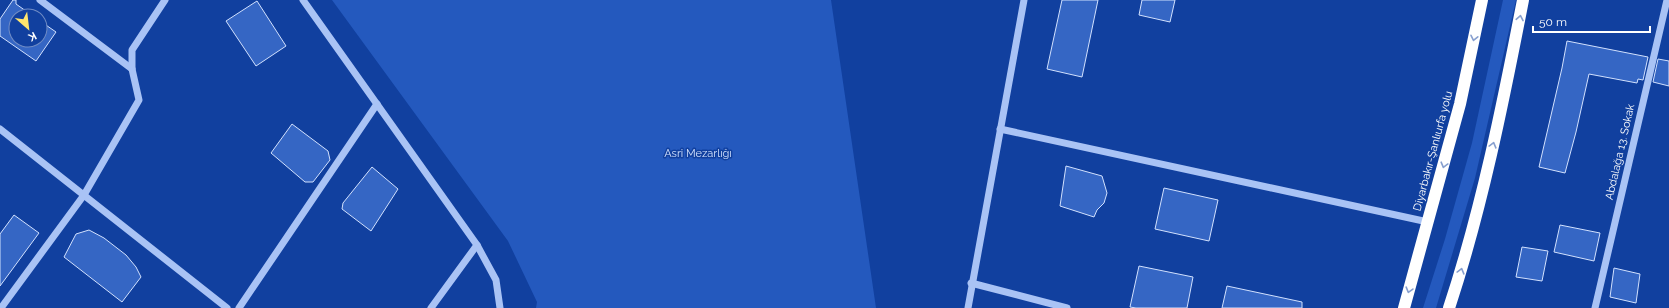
<svg xmlns="http://www.w3.org/2000/svg" width="1669" height="308" font-family="Raleway,sans-serif">
	<style>
		.green { fill: #2459be }
		.building { fill: #3566c4; stroke: #d2e1fe }
		.lines { fill: none; stroke-linecap: round; stroke-linejoin: round }
		.minor { stroke: #a9c3f5; stroke-width: 7 }
		.highway { stroke: #fff; stroke-width: 12 }
		.oneway { stroke: #88a0cf }
		.labels { text-anchor: middle; dominant-baseline: central; stroke-width: 3; stroke-linejoin: round; paint-order: stroke }
		.street-label { font-size: 11px; fill: #fff; stroke: #11409f }
		.park-label { font-size: 11px; fill: #d2e1fe; stroke: #11409f }
	</style>
	<rect width="100%" height="100%" fill="#11409f"/>
	<!-- green -->
	<g class="green">
		<path d="M 332,0 L 831,0 L 876,308 L 536,308 L 537,302 L 508,241 Z"/>
		<path d="M 1503,0 L 1516,0 L 1475,178 L 1436,308 L 1423,308 L 1445,239 L 1472,143 Z"/>
	</g>
	<!-- building -->
	<g class="building">
		<path d="M 13,0 L 16,0 L 16,4 L 33,16 L 16,16 L 16,40 L 40,40 L 40,21 L 56,32 L 36,61 L 0,36 L 0,19 Z"/>
		<path d="M 1062,0 L 1098,0 L 1082,77 L 1047,69 Z"/>
		<path d="M 1142,0 L 1175,0 L 1170,22 L 1139,15 Z"/>
		<path d="M 257,1 L 286,46 L 256,66 L 226,21 Z"/>
		<path d="M 1567,41 L 1648,57 L 1643,80 L 1638,79 L 1637,83 L 1589,74 L 1576,132 L 1565,173 L 1539,167 L 1562,68 Z"/>
		<path d="M 1658,59 L 1669,61 L 1669,86 L 1653,82 Z"/>
		<path d="M 292,124 L 328,151 L 330,160 L 313,182 L 305,182 L 271,153 Z"/>
		<path d="M 1066,166 L 1102,176 L 1107,193 L 1104,203 L 1097,210 L 1094,217 L 1060,206 Z"/>
		<path d="M 372,167 L 398,189 L 371,231 L 342,209 L 343,203 Z"/>
		<path d="M 1164,188 L 1218,200 L 1209,241 L 1155,229 Z"/>
		<path d="M 14,215 L 39,233 L 0,286 L 0,234 Z"/>
		<path d="M 1560,225 L 1600,233 L 1594,261 L 1554,252 Z"/>
		<path d="M 89,230 L 104,238 L 126,255 L 136,267 L 141,277 L 122,302 L 64,257 L 76,234 Z"/>
		<path d="M 1522,247 L 1548,251 L 1542,281 L 1516,277 Z"/>
		<path d="M 1139,266 L 1193,277 L 1187,308 L 1136,308 L 1130,307 Z"/>
		<path d="M 1614,268 L 1640,274 L 1636,303 L 1610,297 Z"/>
		<path d="M 1227,286 L 1302,302 L 1302,308 L 1222,308 Z"/>
	</g>
	<g class="lines">
		<!-- minor -->
		<g class="minor">
			<path d="M 40,0 L 132,69"/>
			<path d="M 303,0 L 477,245 L 496,280 L 500,308"/>
			<path d="M 0,129 L 227,308"/>
			<path d="M 1000,129 L 1428,222"/>
			<path d="M 971,283 L 1067,308"/>
			<path d="M 1,308 L 84,195 L 139,100 L 132,69 L 132,50 L 165,0"/>
			<path d="M 239,308 L 377,104"/>
			<path d="M 431,308 L 477,245"/>
			<path d="M 968,308 L 1024,0"/>
			<path d="M 1595,308 L 1667,0"/>
		</g>
		<!-- highway -->
		<g class="highway">
			<path d="M 1404,308 L 1460,104 L 1482,0"/>
			<path d="M 1449,308 C 1482,208 1503,103 1523,0"/>
		</g>
	</g>
	<!-- one-way arrows -->
	<defs><path id="oneway-chevron" d="M-2-3.5L2.5 0L-2 3.5" fill="none" stroke-width="1.6" stroke-linecap="round" stroke-linejoin="round"/></defs>
	<g class="oneway">
		<use href="#oneway-chevron" transform="translate(1520 18) rotate(-79)"/>
		<use href="#oneway-chevron" transform="translate(1474 38) rotate(102)"/>
		<use href="#oneway-chevron" transform="translate(1493 145) rotate(-75)"/>
		<use href="#oneway-chevron" transform="translate(1444 165) rotate(105)"/>
		<use href="#oneway-chevron" transform="translate(1461 271) rotate(-75)"/>
		<use href="#oneway-chevron" transform="translate(1409 290) rotate(106)"/>
	</g>
	<g class="labels">
		<!-- street labels -->
		<g class="street-label">
			<text transform="translate(1433 151) rotate(-75)">Diyarbakır-Şanlıurfa yolu</text>
			<text transform="translate(1620 152) rotate(-77)">Abdalağa 13. Sokak</text>
		</g>
		<!-- park labels -->
		<g class="park-label">
			<text x="698" y="153">Asri Mezarlığı</text>
		</g>
	</g>
	<!-- north arrow -->
	<g transform="translate(28 28) rotate(152)"><circle r="19" fill="#11409f" stroke="#708cc5"/>
	<path d="M0-3L7 15L0 10L-7 15Z" fill="#ffe56d"/>
	<text y="-6" font-size="11" font-weight="bold" text-anchor="middle" fill="#ffffff">K</text>
	</g>
	<!-- scale -->
	<path d="M1533 26v6h117v-6" fill="none" stroke="#ffffff" stroke-width="2"/>
	<text x="1539" y="26" font-size="12" fill="#ffffff" stroke="#11409f" stroke-width="3" paint-order="stroke">50 m</text>
</svg>
